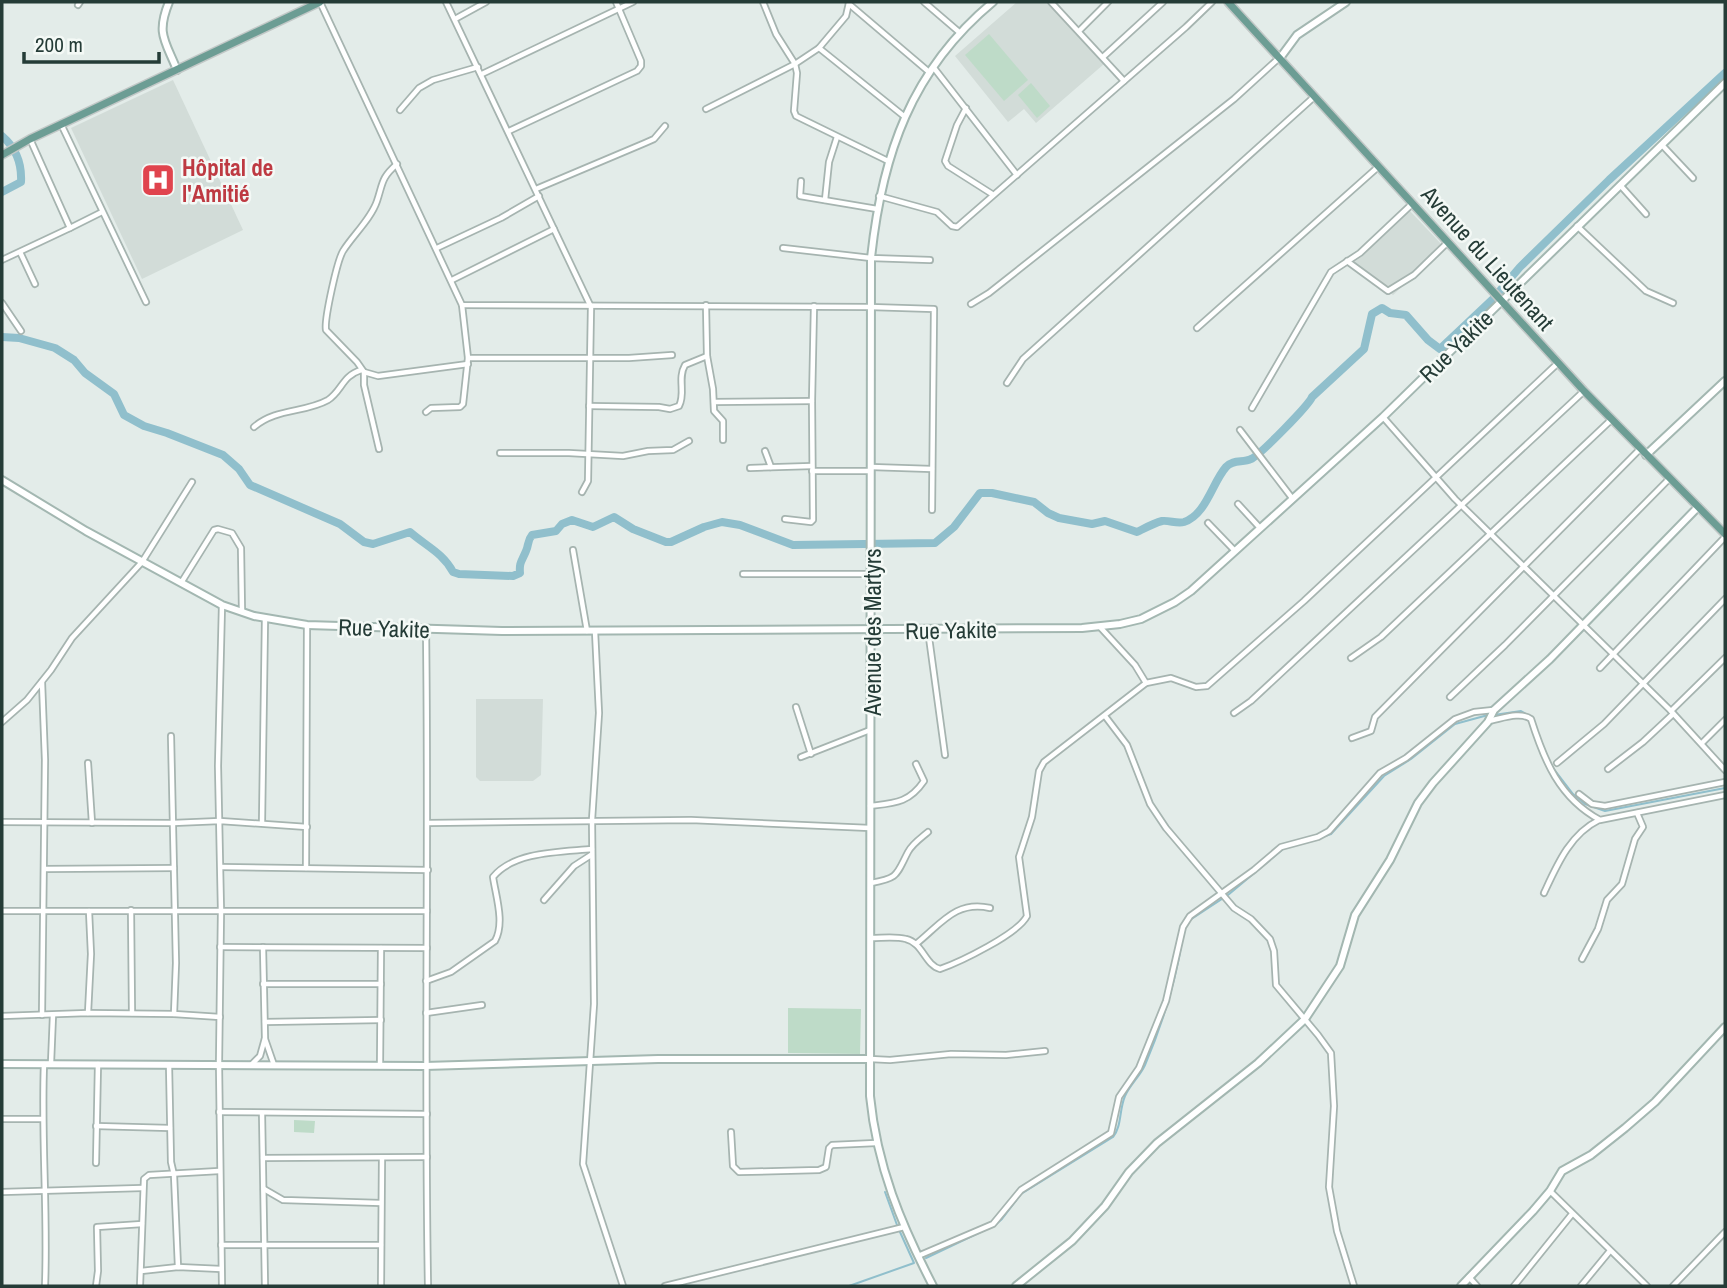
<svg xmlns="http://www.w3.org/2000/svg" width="1727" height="1288" font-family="'Archivo Narrow',sans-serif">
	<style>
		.built { fill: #d2dcd8 }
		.green { fill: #bedbc8 }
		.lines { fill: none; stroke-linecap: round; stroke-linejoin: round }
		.stream { stroke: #90bfcc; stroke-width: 2 }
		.river { stroke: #90bfcc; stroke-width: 8 }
		.street-casing { stroke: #a6b4b0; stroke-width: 8 }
		.secondary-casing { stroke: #a3b7b1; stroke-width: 10 }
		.primary-casing { stroke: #c2c8c7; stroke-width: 10 }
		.street { stroke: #fff; stroke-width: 4.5 }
		.secondary { stroke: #fff; stroke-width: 6 }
		.primary { stroke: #6c9d94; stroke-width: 7 }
		.labels { text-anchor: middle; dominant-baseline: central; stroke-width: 5; stroke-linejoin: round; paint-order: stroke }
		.health-label { font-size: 23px; font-weight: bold; fill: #be3a42; stroke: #f4f9f6; text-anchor: start }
		.street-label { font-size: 23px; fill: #253c37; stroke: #f4f9f6 }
	</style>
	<rect width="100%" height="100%" fill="#e3ece9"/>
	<!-- built -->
	<g class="built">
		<path d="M 1017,2 L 1046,2 L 1104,64 L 1036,123 L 1024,109 L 1008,122 L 955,56 Z"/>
		<path d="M 173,80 L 243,230 L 142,279 L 71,128 Z"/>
		<path d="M 1409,210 L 1444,247 L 1393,295 L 1351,264 Z"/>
		<path d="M 476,699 L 543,699 L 541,775 L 533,781 L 480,781 L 476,777 Z"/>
	</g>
	<!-- green -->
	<g class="green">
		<path d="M 989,34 L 1028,80 L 1004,101 L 965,55 Z"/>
		<path d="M 1031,83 L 1050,106 L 1037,118 L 1018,95 Z"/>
		<path d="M 788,1008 L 861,1009 L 860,1054 L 788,1053 Z"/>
		<path d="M 294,1120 L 315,1121 L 314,1133 L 294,1132 Z"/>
	</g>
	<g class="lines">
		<!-- stream -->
		<g class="stream">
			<path d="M 1494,715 L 1521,711 L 1531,717"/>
			<path d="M 1550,764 L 1573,794 L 1585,804 L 1605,811 L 1725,788"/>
			<path d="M 1308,842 L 1331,834 L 1384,776 L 1411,759 L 1455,724 L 1488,715"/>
			<path d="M 1190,920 L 1228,895 L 1283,849"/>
			<path d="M 885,1192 L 897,1225"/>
			<path d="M 994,1226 L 1002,1219 L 1021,1194 L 1113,1137 C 1122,1126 1119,1110 1125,1096 C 1130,1085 1140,1076 1145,1065 C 1162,1025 1175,984 1182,941"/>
			<path d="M 926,1258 L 989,1228"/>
			<path d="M 849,1286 L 914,1263 L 900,1232"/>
		</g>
		<!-- river -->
		<g class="river">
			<path d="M 2,136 C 16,148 22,163 21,182 L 2,192"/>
			<path d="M 2,337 L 19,338 L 55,348 L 74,360 L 85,373 L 114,394 L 124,415 L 144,426 L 167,433 L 223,455 L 239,469 L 250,485 L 340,524 L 364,542 L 373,544 L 410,532 C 426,546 443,553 453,572 L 459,574 L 513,576 L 520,573 C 519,562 522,561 526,551 C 529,545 527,541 532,535 L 556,531 L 562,524 L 572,520 L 593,527 L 614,517 L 633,529 L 666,542 L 671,542 L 704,527 L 722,522 L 740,525 L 793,545 L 935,543 L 954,527 L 980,493 L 992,493 L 1034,502 L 1048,513 L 1059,518 L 1092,524 L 1105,521 L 1137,532 C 1145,528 1154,523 1162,521 C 1169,520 1177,524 1184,522 C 1206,515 1212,483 1226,467 C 1233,459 1243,463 1251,459 C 1260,455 1309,405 1312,397 L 1364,349 L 1372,314 L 1382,308 L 1390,313 L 1406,315 L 1428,340 L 1440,349 L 1492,300 L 1520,267 L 1609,180 L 1725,73"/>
		</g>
		<!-- street casing -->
		<g class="street-casing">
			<g id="street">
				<path d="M 320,2 L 462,305 L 870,307 L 934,309 L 932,510"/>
				<path d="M 446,2 L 591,307 L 588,481 L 582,492"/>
				<path d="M 763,2 L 776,34 L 795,64 L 797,73 L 794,111 L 796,116 L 888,161"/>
				<path d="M 924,2 L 959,32"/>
				<path d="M 1051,2 L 1124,81"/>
				<path d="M 849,4 L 929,72"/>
				<path d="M 78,5 L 80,2"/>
				<path d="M 455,19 L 486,2"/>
				<path d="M 1079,31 L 1108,2"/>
				<path d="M 819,48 L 846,16 L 849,3"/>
				<path d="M 1103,57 L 1163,2"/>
				<path d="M 934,68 L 1017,175"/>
				<path d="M 482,74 L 633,2"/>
				<path d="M 966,108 L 957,125 L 945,161 L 948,166 L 992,194"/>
				<path d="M 706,109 L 795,64 L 819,48 L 905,117"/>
				<path d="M 400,110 L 419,88 L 433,80 L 478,67"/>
				<path d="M 61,124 L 146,302"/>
				<path d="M 509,131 L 637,71 L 641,66 L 641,61 L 616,2"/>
				<path d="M 1662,145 L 1693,178"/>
				<path d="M 397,164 C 381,178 383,183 377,201 C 371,219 353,235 343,251 C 337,261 324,320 326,330 L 357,362 L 364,372 L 378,376 L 468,364"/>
				<path d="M 801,181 L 800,196 L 877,209"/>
				<path d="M 1620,185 L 1646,214"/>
				<path d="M 536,189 L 645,143 L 654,139 L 665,126"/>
				<path d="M 879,196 L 937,212 L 952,226 L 957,227 L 1186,27 L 1212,2"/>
				<path d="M 825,200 L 829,162 L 837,137"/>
				<path d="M 1577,226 L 1646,291 L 1673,303"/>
				<path d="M 70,228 L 102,212"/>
				<path d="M 437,248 L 501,218 L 539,196"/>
				<path d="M 783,248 L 871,258 L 930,260"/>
				<path d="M 20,252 L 35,284"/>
				<path d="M 2,260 L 70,228 L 30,139"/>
				<path d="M 1347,261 L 1388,291 L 1414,275 L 1447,243"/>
				<path d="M 452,280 L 554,229"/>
				<path d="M 2,303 L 21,331"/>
				<path d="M 971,304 L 989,293 L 1234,99 L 1279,58"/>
				<path d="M 706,305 L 707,356 L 713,389 L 714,411 L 723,421 L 723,440"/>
				<path d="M 1197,328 L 1378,167"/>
				<path d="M 468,358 L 629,358 L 672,355"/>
				<path d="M 364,372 L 364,385 L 379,449"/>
				<path d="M 1007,383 L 1023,359 L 1314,97"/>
				<path d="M 714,402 L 812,401"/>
				<path d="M 589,406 L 659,407 L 670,409 L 679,406 C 686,393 677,379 685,365 L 707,356"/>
				<path d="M 1252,408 L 1331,272 L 1360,253 L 1412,204"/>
				<path d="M 426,412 L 431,408 L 460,407 L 463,404 L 468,358 L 462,305"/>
				<path d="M 1383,417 L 1455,499 L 1671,711 L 1725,770"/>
				<path d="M 254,427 C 276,408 305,413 328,400 C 342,391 342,376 361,370"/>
				<path d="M 1240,430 L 1292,498"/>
				<path d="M 765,451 L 771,467"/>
				<path d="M 500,453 L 569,453 L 623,456 L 648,451 L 673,450 L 689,441"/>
				<path d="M 871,467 L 932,469"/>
				<path d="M 750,468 L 812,466"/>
				<path d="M 812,471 L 870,471"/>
				<path d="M 1238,504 L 1260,528"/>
				<path d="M 785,519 L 811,522 L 813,520 L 812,401 L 814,306"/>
				<path d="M 1208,523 L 1235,551"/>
				<path d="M 573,550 L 587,631"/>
				<path d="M 743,574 L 871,574"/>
				<path d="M 181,583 L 214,530 L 218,529 L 232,533 L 241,548 L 242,612"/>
				<path d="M 1100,627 L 1135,665 L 1146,683"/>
				<path d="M 426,630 C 429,849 424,1067 428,1286"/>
				<path d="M 928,630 L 945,755"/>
				<path d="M 595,631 L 599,713 L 592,820 L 594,1004 L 583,1164 L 623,1286"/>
				<path d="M 1351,658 L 1381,637 L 1611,420"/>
				<path d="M 1600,668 L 1725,537"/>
				<path d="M 42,682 L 45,760 L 42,1015"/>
				<path d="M 1450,697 L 1505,645 L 1670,478"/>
				<path d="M 796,707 L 811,754"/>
				<path d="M 1671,711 L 1725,658"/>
				<path d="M 1234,713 L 1251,701 L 1584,391"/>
				<path d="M 1105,716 L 1127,745 L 1150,804 L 1166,828 L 1234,908 L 1251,919 L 1270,939 L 1274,951 L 1276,985 L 1318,1035 L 1331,1053 L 1334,1106 L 1329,1187 L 1337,1231 L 1354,1286"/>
				<path d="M 1488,721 C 1501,719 1520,711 1531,719 C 1544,760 1559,798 1600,820 L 1725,795"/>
				<path d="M 2,722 L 27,700 L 51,670 L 72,638 L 142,562 L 192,482"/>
				<path d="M 171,736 L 176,963 L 174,1014"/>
				<path d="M 1352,738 L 1371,731 L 1375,717 L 1640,449"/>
				<path d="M 1702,743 L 1725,720"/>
				<path d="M 801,757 L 870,730"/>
				<path d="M 88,763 L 92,823"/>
				<path d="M 1557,763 L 1604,724 L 1725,599"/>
				<path d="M 1608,769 L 1643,742 L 1673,714"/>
				<path d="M 1579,794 L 1592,804 L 1605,806 L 1725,782"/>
				<path d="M 870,806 C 895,803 909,803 924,781 L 916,764"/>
				<path d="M 2,822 L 173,823 L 220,821 L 307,827"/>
				<path d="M 262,823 L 265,619"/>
				<path d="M 428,823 L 691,820 L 870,828"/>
				<path d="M 221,867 L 428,870"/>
				<path d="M 306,868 L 307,625"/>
				<path d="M 45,869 L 174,868"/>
				<path d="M 871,883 C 899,878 896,875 908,852 C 912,844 921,838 928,832"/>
				<path d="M 1544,893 C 1557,865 1570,834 1599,820"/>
				<path d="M 544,900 L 574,866 L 591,855"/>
				<path d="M 131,910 L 132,1013"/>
				<path d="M 2,911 L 427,911"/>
				<path d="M 871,938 C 882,938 895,936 906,939 C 923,943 925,965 940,969 C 960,962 1018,934 1027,916 L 1019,857 L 1032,817 L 1039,771 L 1044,762 L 1146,683 L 1171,678 L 1196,687 L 1207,686 L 1304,601 L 1558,363"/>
				<path d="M 916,944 C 941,924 956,900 990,908"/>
				<path d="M 220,947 L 427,948"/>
				<path d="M 1582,959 L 1598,929 L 1607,900 L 1622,884 L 1635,839 L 1643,827 L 1637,813"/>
				<path d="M 426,981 L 451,972 L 495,941 C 505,923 496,897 493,877 C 514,851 562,852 592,849"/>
				<path d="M 263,984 L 381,984"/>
				<path d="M 88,1013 L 91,954 L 89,911"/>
				<path d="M 426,1013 L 482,1005"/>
				<path d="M 2,1016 L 88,1013 L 174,1014 L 220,1017"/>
				<path d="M 265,1022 L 381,1020"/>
				<path d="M 265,1039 L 274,1065"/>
				<path d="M 870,1059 L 890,1060 L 951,1054 L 1006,1055 L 1045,1051"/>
				<path d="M 51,1063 L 53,1015"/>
				<path d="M 44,1064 C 41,1138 48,1212 45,1286"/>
				<path d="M 252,1064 L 260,1056 L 265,1038 L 263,947"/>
				<path d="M 169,1065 L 171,1162 L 174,1175 L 178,1267"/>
				<path d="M 380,1066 L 381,948"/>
				<path d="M 219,1112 L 427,1114"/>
				<path d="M 262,1113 L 265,1286"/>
				<path d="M 2,1119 L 42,1119"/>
				<path d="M 96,1126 L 170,1128"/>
				<path d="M 731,1132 L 733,1166 L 739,1172 L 819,1170 L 826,1167 L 829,1148 L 832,1145 L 876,1143"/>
				<path d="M 263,1158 L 427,1157"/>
				<path d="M 96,1163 L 98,1064"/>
				<path d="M 264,1189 L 283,1200 L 381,1203"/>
				<path d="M 1550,1191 L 1647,1286"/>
				<path d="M 2,1192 L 142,1188"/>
				<path d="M 221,1245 L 381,1245"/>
				<path d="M 918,1256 L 993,1224 L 1021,1190 L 1111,1133 L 1119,1097 L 1139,1068 L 1166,1001 L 1183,927 L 1190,916 L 1254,870 L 1281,847 L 1318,837 L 1329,831 L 1380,773 L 1406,758 L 1455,719 L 1474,712 L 1493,710"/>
				<path d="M 141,1271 L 178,1267 L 221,1269"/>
				<path d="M 1469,1277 L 1477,1286"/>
				<path d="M 96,1286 L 98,1271 L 97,1227 L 142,1224"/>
				<path d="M 140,1286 L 144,1179 L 149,1175 L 219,1171"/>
				<path d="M 222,1286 L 219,1064 L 221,911 L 218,766 L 222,605"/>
				<path d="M 381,1286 L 382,1158"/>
				<path d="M 665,1286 L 904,1227"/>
				<path d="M 1514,1286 L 1572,1214"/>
				<path d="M 1581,1286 L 1609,1252"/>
				<path d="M 1673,1286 L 1725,1232"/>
			</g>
		</g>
		<!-- secondary casing -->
		<g class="secondary-casing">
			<g id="secondary">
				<path d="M 169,2 C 156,34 165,40 177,70"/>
				<path d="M 1280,58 L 1297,35 L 1346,2"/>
				<path d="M 1646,455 L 1725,381"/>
				<path d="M 2,480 L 86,531 L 222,605 L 254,616 L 307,625 L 502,631 L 1082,628 L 1120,624 L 1141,619 L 1175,602 L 1191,591 L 1383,417 L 1725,83"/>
				<path d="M 2,1064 L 425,1066 L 658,1059 L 870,1059"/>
				<path d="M 933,1286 C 901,1224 877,1167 870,1096 L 871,258 C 882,155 911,70 993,2"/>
				<path d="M 1016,1286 L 1072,1241 L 1105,1206 L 1129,1172 L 1157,1143 L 1258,1063 L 1305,1019 L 1340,966 L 1355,915 L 1390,860 L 1418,803 L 1433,783 L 1488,722 L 1494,710 L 1550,659 L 1698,507"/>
				<path d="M 1461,1286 L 1533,1211 L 1550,1191 L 1562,1171 L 1591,1155 L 1625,1128 L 1655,1102 L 1725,1027"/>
			</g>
		</g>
		<!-- primary casing -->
		<g class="primary-casing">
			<g id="primary">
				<path d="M 1228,2 L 1584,391 L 1725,534"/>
				<path d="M 2,155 L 30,139 L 320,2"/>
			</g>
		</g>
		<!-- street -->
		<use href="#street" class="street"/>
		<!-- secondary -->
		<use href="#secondary" class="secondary"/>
		<!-- primary -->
		<use href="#primary" class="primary"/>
	</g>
	<!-- icons -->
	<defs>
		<g id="hospital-square" transform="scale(1.75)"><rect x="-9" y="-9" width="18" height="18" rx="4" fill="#e0444e" stroke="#f4f9f6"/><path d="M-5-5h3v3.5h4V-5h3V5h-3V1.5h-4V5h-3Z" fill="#fff"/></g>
	</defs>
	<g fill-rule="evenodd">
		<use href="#hospital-square" x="158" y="180"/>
	</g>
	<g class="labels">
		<!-- health labels -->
		<g class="health-label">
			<text x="182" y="167">Hôpital de<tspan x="182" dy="26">l'Amitié</tspan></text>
		</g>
		<!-- street labels -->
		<g class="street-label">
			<text transform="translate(1488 258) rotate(48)">Avenue du Lieutenant</text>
			<text transform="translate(1456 346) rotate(-44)">Rue Yakite</text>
			<text transform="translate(384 628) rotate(2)">Rue Yakite</text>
			<text transform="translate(951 630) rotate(-1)">Rue Yakite</text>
			<text transform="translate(872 632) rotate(-90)">Avenue des Martyrs</text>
		</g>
	</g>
	<!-- border -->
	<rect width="1727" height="1288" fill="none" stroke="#253c37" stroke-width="7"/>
	<!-- scale -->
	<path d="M24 52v10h135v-10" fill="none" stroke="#253c37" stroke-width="3.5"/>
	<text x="35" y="52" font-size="21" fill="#253c37" stroke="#f4f9f6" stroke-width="5" paint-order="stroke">200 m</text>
</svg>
